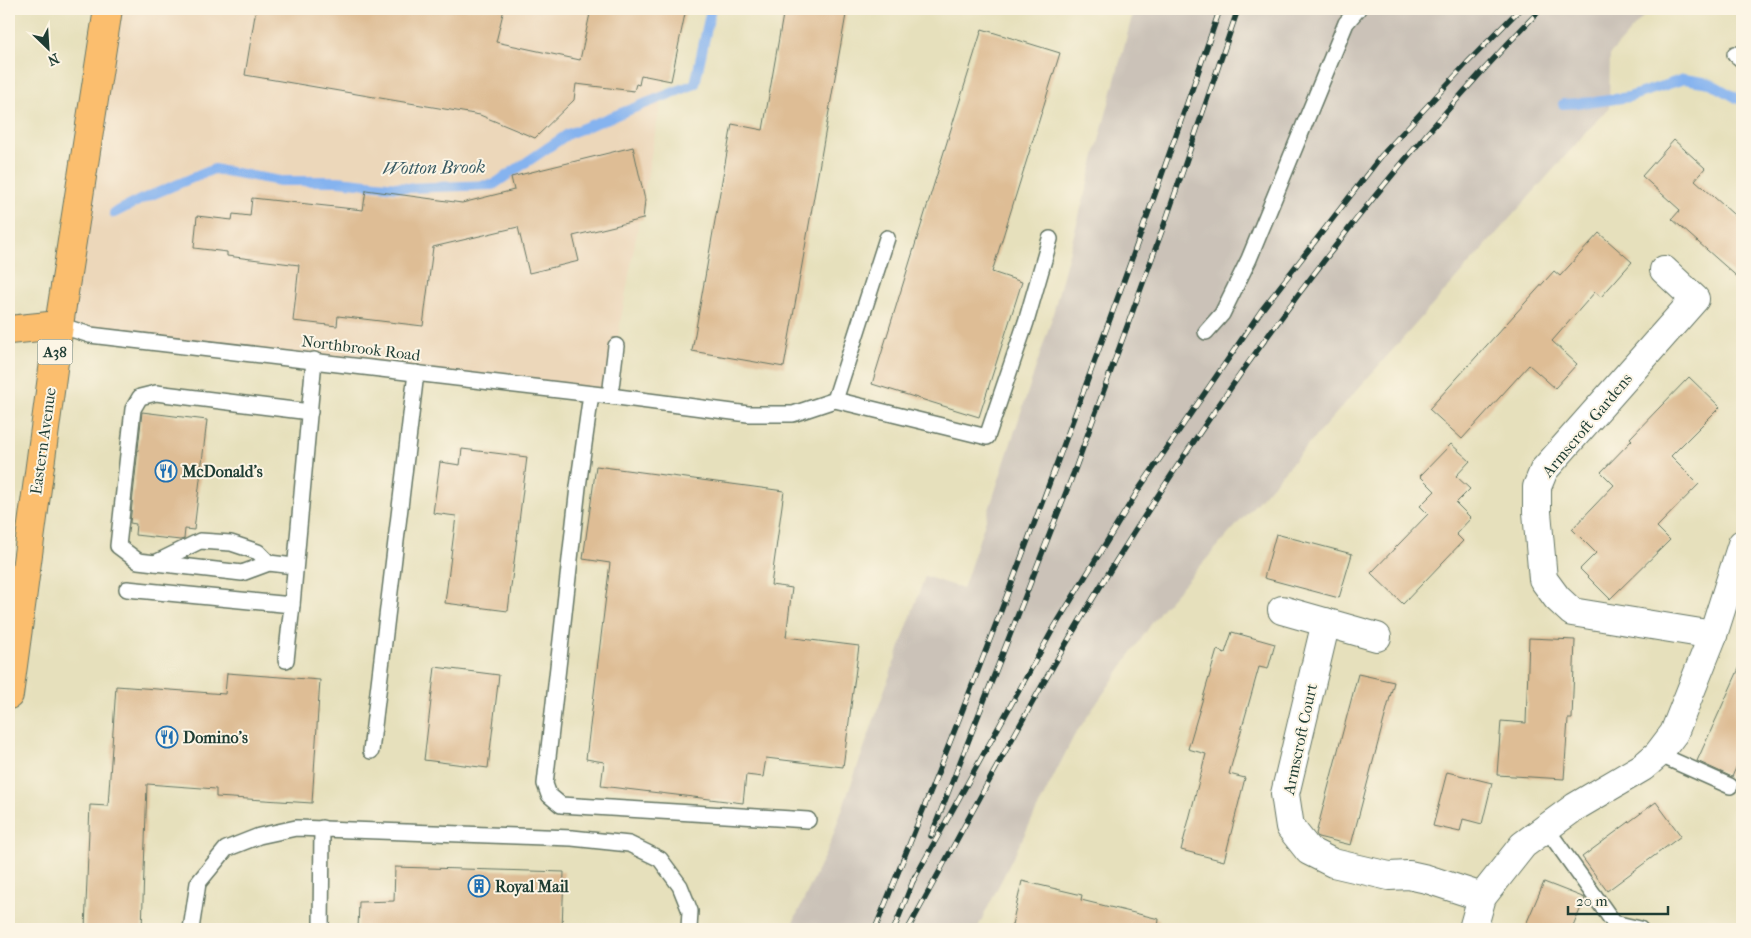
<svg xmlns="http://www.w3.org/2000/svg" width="1751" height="938" font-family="'IM FELL French Canon',serif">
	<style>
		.built { fill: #ecd7ba }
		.industrial { fill: #cbc2b8 }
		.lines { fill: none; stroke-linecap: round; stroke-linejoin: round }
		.stream { stroke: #85b3ef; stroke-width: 10 }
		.building { fill: #debd95 }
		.lane-casing { stroke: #657664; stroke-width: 18 }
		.street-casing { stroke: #657664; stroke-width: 30 }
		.highway-casing { stroke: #657664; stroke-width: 30 }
		.lane { stroke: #fff; stroke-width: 15 }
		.street { stroke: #fff; stroke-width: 28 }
		.highway { stroke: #fbbe6e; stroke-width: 28 }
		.rail-casing { stroke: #1f3d34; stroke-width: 5.5 }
		.rail { stroke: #fcf5e5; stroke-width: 4; stroke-dasharray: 11; stroke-linecap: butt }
		.labels { text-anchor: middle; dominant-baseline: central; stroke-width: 4; stroke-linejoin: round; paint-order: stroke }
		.shield { fill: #fcf5e5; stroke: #617469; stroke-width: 1 }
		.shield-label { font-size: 15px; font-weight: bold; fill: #1f3d34 }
		.street-label { font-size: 16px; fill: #1f3d34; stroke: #fcf5e5 }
		.poi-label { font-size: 16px; font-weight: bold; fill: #1f3d34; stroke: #fcf5e5; text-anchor: start }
		.water-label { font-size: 18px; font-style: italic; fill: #385a63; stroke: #fcf5e5 }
	</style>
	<rect width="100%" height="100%" fill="#fcf5e5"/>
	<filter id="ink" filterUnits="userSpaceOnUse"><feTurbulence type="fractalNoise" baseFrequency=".02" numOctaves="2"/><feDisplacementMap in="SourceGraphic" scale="10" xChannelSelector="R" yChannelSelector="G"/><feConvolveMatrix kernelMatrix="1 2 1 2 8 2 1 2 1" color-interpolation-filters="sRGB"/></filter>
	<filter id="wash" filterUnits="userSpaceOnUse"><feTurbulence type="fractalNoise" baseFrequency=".0096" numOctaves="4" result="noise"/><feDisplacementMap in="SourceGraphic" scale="20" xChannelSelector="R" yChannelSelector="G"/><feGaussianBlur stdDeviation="1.12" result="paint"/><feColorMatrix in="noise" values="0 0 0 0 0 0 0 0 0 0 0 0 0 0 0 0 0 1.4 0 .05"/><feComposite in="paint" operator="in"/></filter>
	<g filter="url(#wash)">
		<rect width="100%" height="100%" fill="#e6e0bc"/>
		<!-- built -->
		<path class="built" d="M 108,9 L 678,9 L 616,346 L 610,396 L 59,325 Z"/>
		<!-- industrial -->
		<path class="industrial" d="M 1134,9 L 1650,9 L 1610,54 L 1609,107 L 1161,610 L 1074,736 L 977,929 L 790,929 L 830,844 L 925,576 L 963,589 L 1051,321 Z"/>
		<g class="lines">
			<!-- stream -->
			<g class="stream">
				<path d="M 1563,104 L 1595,102 L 1629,97 L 1684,79 L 1710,83 L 1742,101"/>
				<path d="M 114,213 L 142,199 L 214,169 L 280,181 L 338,181 L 407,188 L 493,185 L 568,134 L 695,84 L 711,9"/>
			</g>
		</g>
		<g id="blocks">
			<!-- building -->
			<g class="building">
				<path d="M 256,9 L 504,9 L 496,42 L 580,60 L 591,9 L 686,9 L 671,81 L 641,75 L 639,85 L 636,84 L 634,91 L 576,84 L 574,100 L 535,138 L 480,115 L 245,75 Z"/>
				<path d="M 784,9 L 847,9 L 784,367 L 692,351 L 732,124 L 763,130 Z"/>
				<path d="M 982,29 L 1060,53 L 992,272 L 1022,282 L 979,417 L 872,384 Z"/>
				<path d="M 1674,140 L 1705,168 L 1695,180 L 1742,222 L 1742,281 L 1672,219 L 1680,210 L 1642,176 Z"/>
				<path d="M 633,147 L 645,200 L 643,219 L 573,236 L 579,261 L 529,273 L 518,227 L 433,247 L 423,326 L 338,316 L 337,326 L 293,321 L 299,265 L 227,256 L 227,252 L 194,248 L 197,216 L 232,220 L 233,214 L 250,216 L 252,198 L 363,210 L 366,190 L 462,203 L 514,190 L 511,177 Z"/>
				<path d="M 1599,233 L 1632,262 L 1601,297 L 1595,292 L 1552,341 L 1577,364 L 1555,388 L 1529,365 L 1462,439 L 1429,409 L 1554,271 L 1560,276 Z"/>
				<path d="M 1689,377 L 1720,407 L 1671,456 L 1699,484 L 1657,527 L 1670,540 L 1610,599 L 1580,569 L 1596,553 L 1572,529 L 1614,485 L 1601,472 L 1632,440 L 1630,438 Z"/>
				<path d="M 142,412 L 207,420 L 194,530 L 185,529 L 184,539 L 180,540 L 135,535 L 136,524 L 130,523 Z"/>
				<path d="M 1451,444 L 1470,461 L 1456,476 L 1470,489 L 1456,503 L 1471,518 L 1456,534 L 1463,541 L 1403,604 L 1371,573 L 1428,514 L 1420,506 L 1435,491 L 1420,476 Z"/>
				<path d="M 462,449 L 527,457 L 508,611 L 445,603 L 456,516 L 433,513 L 440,462 L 460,465 Z"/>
				<path d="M 596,466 L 784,491 L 771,585 L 792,588 L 786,637 L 859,646 L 843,767 L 766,758 L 763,777 L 746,775 L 743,803 L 601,786 L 604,762 L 586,759 L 610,563 L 583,559 Z"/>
				<path d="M 1276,534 L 1352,554 L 1339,598 L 1264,578 Z"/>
				<path d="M 1232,632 L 1275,644 L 1268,669 L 1259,667 L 1229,774 L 1245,778 L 1224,861 L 1181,850 L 1206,754 L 1188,749 L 1217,650 L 1225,653 Z"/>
				<path d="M 1529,638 L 1575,640 L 1572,719 L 1568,719 L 1564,779 L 1497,775 L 1501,721 L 1526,723 Z"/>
				<path d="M 1742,662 L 1742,754 L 1732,777 L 1697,761 Z"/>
				<path d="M 435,667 L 499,675 L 488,768 L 424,760 Z"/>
				<path d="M 227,673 L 320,680 L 312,803 L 216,797 L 216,789 L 147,784 L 142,929 L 85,929 L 90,805 L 108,806 L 116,686 L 225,694 Z"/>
				<path d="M 1358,674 L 1394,682 L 1351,845 L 1318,837 L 1316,834 Z"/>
				<path d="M 1447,772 L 1492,783 L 1482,824 L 1463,819 L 1460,832 L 1433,826 Z"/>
				<path d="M 1656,802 L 1681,836 L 1607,891 L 1582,857 Z"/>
				<path d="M 395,867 L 564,872 L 562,929 L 358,929 L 359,902 L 394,901 Z"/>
				<path d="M 1022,881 L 1082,895 L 1081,900 L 1159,919 L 1158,929 L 1011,929 Z"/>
				<path d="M 1544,882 L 1585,898 L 1572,929 L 1524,929 Z"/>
			</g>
		</g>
	</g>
	<g filter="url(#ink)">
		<use href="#blocks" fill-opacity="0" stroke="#657664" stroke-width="1"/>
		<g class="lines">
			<!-- lane casing -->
			<g class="lane-casing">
				<g id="lane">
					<path d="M 1735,54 L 1742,60"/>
					<path d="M 59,325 L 90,335 L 610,396 L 616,346"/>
					<path d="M 1206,332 L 1222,314 L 1249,259 L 1346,23 L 1358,9"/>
					<path d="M 591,394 L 578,487 L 545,784 L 549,795 L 561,805 L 808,820"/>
					<path d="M 610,396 L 748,414 L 793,414 L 835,400 L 887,238"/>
					<path d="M 835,400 L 987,437 L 1026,322 L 1050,239"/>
					<path d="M 155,563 L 200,541 L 231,543 L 258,552 L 269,563"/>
					<path d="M 294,566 L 269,563 L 242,573 L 138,561 L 118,546 L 133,409 L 140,397 L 156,393 L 310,412"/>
					<path d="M 127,589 L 292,605 L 314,360"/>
					<path d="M 286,660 L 292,605"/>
					<path d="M 371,751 L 416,373"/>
					<path d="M 1658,754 L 1730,786"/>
					<path d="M 1546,828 L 1614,923 L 1640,929"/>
					<path d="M 191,929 L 198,883 L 226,849 L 259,836 L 296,828 L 572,838 L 629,844 L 660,859 L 680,886 L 690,911 L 689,929"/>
					<path d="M 321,929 L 322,828"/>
				</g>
			</g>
			<!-- street casing -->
			<g class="street-casing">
				<g id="street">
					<path d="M 1664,270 L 1695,299 L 1544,470 L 1537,487 L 1537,512 L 1543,579 L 1557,598 L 1572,612 L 1713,635"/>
					<path d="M 1282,610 L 1377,637"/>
					<path d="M 1326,622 L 1285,794 L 1290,827 L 1309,851 L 1333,863 L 1389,876 L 1409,875 L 1427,879 L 1482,897"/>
					<path d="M 1473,929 L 1482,897 L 1523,845 L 1575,807 L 1643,767 L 1658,754 L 1674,733 L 1713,635 L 1742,544"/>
				</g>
			</g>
			<!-- highway casing -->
			<g class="highway-casing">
				<g id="highway">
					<path d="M 9,330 L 59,325"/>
					<path d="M 9,695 L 59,325 L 108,9"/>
				</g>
			</g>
			<!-- lane -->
			<use href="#lane" class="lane"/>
			<!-- street -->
			<use href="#street" class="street"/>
			<!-- highway -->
			<use href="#highway" class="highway"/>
			<!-- rail casing -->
			<g class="rail-casing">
				<g id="rail">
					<path d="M 931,836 L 1074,472 L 1167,217 L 1238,9"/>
					<path d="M 913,881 L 1052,631 L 1139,489 L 1261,311 L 1382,155 L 1467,63 L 1520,9"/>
					<path d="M 875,929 C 999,626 1113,318 1220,9"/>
					<path d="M 894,929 L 915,876"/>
					<path d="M 908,929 C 976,806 1041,681 1116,561 C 1239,365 1379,175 1541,9"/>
				</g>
			</g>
			<!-- rail -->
			<use href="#rail" class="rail"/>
		</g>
	</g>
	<!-- icons -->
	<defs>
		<g id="restaurant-ring" transform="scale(1.125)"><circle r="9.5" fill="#fcf5e5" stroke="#1f6fb2" stroke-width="1.5"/><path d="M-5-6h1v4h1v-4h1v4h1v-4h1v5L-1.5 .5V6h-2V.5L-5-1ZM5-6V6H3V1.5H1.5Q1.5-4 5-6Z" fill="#1f6fb2"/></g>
		<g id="building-ring" transform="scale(1.125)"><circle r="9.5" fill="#fcf5e5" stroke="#1f6fb2" stroke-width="1.5"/><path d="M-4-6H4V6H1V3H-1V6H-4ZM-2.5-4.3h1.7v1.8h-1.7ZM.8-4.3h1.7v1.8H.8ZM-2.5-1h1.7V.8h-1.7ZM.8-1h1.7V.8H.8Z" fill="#1f6fb2"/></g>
	</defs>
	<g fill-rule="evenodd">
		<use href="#restaurant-ring" x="166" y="471"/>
		<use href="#restaurant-ring" x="167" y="737"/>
		<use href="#building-ring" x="479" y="886"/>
	</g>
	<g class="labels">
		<!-- shield labels -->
		<rect class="shield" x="37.5" y="339.5" width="35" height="25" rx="4"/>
		<g class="shield-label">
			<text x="55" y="352">A38</text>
		</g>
		<!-- street labels -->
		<g class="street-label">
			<text transform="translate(361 348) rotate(7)">Northbrook Road</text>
			<text transform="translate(1587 425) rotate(-50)">Armscroft Gardens</text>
			<text transform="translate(43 441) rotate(-82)">Eastern Avenue</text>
			<text transform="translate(1300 739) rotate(-78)">Armscroft Court</text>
		</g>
		<!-- poi labels -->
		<g class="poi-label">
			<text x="182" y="471">McDonald's</text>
			<text x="183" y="737">Domino's</text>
			<text x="495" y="886">Royal Mail</text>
		</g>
		<!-- water labels -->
		<g class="water-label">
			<text transform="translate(434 168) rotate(-1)">Wotton Brook</text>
		</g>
	</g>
	<!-- margin -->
	<rect width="1751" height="938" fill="none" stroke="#fcf5e5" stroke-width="30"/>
	<!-- north arrow -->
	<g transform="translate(48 48) rotate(155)" stroke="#fcf5e5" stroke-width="4" paint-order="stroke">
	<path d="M0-4L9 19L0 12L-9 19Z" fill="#1f3d34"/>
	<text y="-8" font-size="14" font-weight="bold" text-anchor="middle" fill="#1f3d34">N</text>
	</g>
	<!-- scale -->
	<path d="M1568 906v8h100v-8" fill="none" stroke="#1f3d34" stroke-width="2.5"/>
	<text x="1576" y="906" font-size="15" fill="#1f3d34" stroke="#fcf5e5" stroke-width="4" paint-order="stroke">20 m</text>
</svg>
